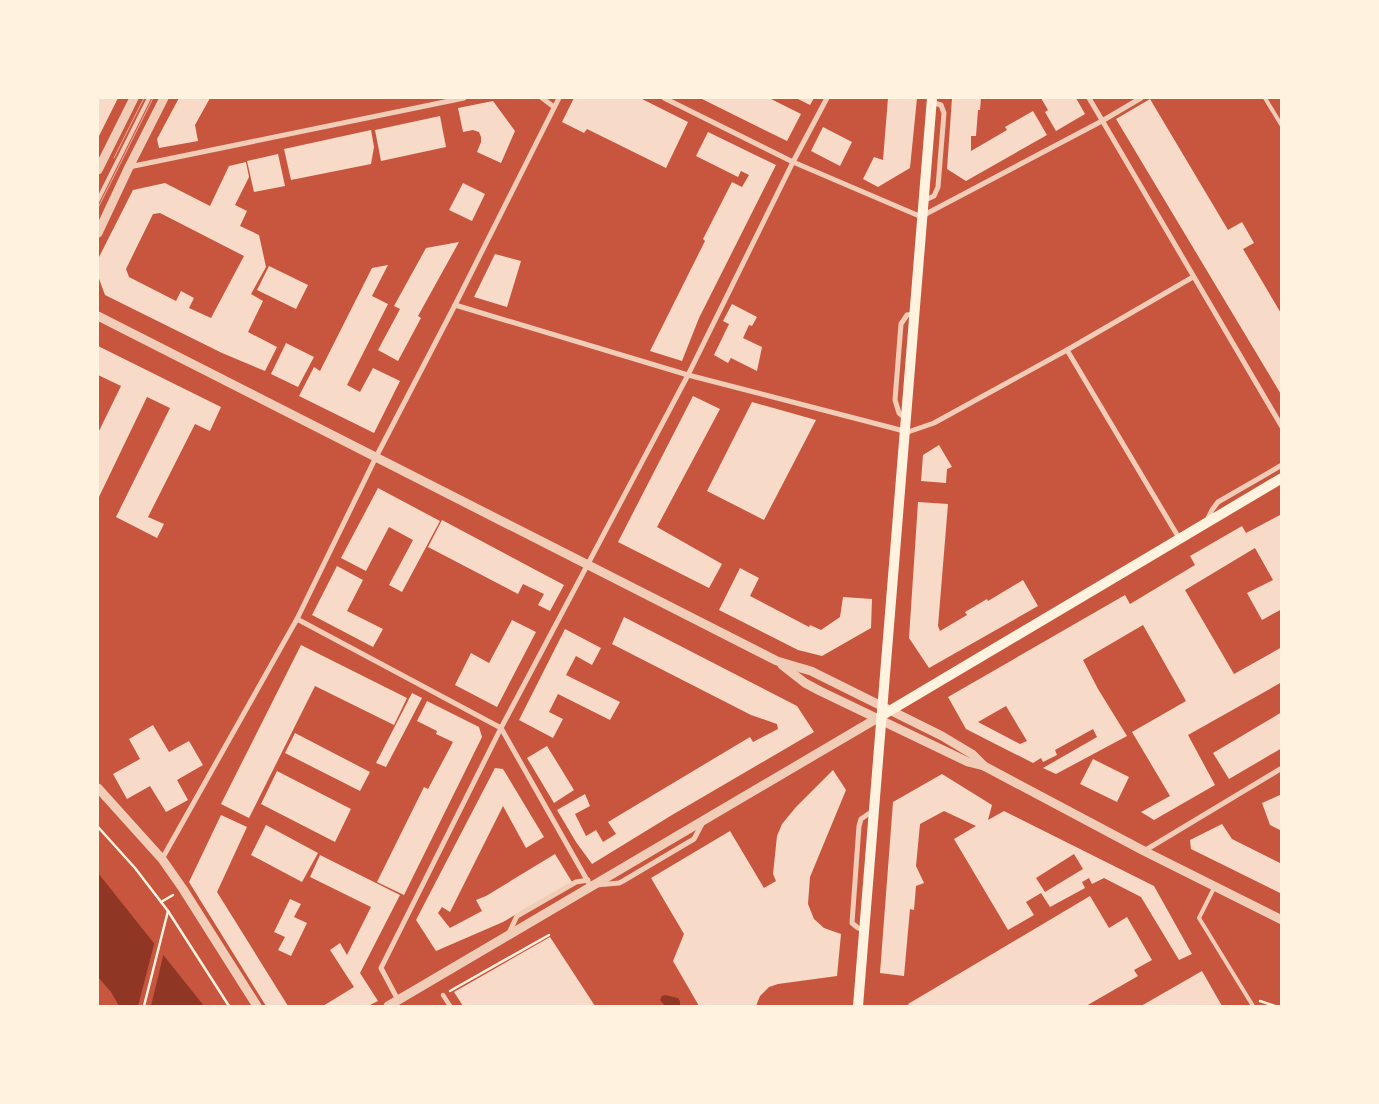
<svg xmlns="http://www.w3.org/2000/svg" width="1379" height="1104" font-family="Spectral,serif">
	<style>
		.water { fill: #8f3625 }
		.pier { fill: #c8553d }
		.building { fill: #f7dbc8; fill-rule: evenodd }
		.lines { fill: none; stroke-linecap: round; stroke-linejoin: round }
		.path { stroke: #fff3e0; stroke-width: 2.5 }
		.service { stroke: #f1ccb7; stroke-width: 4 }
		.pedestrian { stroke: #f1ccb7; stroke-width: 4.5 }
		.minor { stroke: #f1ccb7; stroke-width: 5 }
		.tertiary { stroke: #f1ccb7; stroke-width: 9 }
		.secondary { stroke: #fff3e0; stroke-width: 10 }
		.tram { stroke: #e9b49f; stroke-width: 1 }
	</style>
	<rect width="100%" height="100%" fill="#c8553d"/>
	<!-- water -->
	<g class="water">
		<path d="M 98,873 L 204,1006 L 119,1006 L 111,992 L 98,977 Z"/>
		<path d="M 665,995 L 678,998 L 680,1001 L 680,1006 L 665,1006 L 660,1000 L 662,996 Z"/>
	</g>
	<!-- pier -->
	<path class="pier" d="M 155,941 L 164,952 L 151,1006 L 138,1006 Z"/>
	<!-- building -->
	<g class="building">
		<path d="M 98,98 L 118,98 L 98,138 Z"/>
		<path d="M 179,98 L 210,98 L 195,125 L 198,141 L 159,148 L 157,139 Z"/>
		<path d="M 574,98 L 640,98 L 688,122 L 666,168 L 587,129 L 584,133 L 562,122 Z"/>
		<path d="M 700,98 L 769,98 L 801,114 L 787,141 Z"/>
		<path d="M 796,98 L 814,98 L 810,105 Z"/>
		<path d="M 888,98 L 917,98 L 910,168 L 878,187 L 863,179 L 874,157 L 883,160 Z"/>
		<path d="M 952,98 L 981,98 L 980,110 L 978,110 L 976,136 L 971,136 L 971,151 L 1007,130 L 1005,127 L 1033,111 L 1047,135 L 966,181 L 947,169 Z"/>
		<path d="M 1041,98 L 1076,98 L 1085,114 L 1056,131 L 1045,112 L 1048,110 Z"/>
		<path d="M 1150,99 L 1228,230 L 1242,222 L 1254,243 L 1243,249 L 1282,315 L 1282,396 L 1116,119 Z"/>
		<path d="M 493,101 L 515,131 L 501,163 L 477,152 L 481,142 L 481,137 L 479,132 L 473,130 L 463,132 L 458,108 Z"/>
		<path d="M 440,116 L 446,147 L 381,161 L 375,130 Z"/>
		<path d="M 823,127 L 852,142 L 840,166 L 811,151 Z"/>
		<path d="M 371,130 L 374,147 L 371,164 L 291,180 L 284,149 Z"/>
		<path d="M 708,132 L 776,165 L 699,318 L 682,361 L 650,351 L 705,241 L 703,239 L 732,182 L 742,187 L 749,175 L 741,171 L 738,177 L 696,156 Z"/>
		<path d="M 278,154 L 285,186 L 254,192 L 247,161 Z"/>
		<path d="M 246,162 L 249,177 L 235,205 L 247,211 L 240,226 L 259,235 L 266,267 L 251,294 L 263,301 L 248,332 L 277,347 L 265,371 L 222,353 L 105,295 L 98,276 L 98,259 L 133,190 L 165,183 L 210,206 L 229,166 ZM 160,213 L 244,256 L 211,318 L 189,308 L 194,298 L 181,291 L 176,301 L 129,277 L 126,269 L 153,214 Z"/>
		<path d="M 463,183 L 485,194 L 472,221 L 449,210 Z"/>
		<path d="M 459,242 L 418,316 L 421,318 L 398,361 L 378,350 L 400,309 L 394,306 L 426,248 Z"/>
		<path d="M 495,254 L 521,261 L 507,307 L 474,297 Z"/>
		<path d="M 388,265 L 372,296 L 388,304 L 347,385 L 360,392 L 373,368 L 400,381 L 374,433 L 299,396 L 314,367 L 320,371 L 372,268 Z"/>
		<path d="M 269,266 L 308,285 L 296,309 L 257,290 Z"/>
		<path d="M 732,304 L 757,317 L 752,326 L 749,325 L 743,338 L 762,347 L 757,371 L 731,358 L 728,363 L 714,355 L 729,324 L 723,321 Z"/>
		<path d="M 286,343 L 314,357 L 298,387 L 271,374 Z"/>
		<path d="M 98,346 L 221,407 L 210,431 L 195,424 L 148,517 L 164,524 L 157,538 L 116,517 L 170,408 L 147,397 L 98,499 L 98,433 L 121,386 L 98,375 Z"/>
		<path d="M 693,396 L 720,409 L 657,527 L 722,564 L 709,588 L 618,542 Z"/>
		<path d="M 752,402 L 816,420 L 764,520 L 707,491 Z"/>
		<path d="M 939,445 L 952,467 L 947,469 L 946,483 L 921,481 L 923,455 Z"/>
		<path d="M 378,488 L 440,521 L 402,592 L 389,585 L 413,540 L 389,527 L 366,571 L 341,558 Z"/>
		<path d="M 918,502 L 948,504 L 938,626 L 940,631 L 967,615 L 965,612 L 987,599 L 988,601 L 1023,580 L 1038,606 L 929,668 L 909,638 Z"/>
		<path d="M 1282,514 L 1282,609 L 1262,620 L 1247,593 L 1273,580 L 1255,548 L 1185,590 L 1234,674 L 1282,647 L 1282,682 L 1188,735 L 1215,785 L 1154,820 L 1141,812 L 1170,796 L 1132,732 L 1186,701 L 1143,625 L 1083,660 L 1098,689 L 1127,736 L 1056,774 L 1043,768 L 1097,737 L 1093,729 L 1055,750 L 1057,755 L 1043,762 L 1041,758 L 1033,763 L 966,729 L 948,697 L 1125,595 L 1130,604 L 1195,565 L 1190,556 L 1242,526 L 1246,533 ZM 1006,706 L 1027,741 L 1020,744 L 978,722 Z"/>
		<path d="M 442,520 L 564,585 L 550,611 L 538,605 L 544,594 L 523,584 L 518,594 L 428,547 Z"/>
		<path d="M 337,566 L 363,580 L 347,611 L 383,629 L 373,647 L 312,615 Z"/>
		<path d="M 740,568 L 759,578 L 750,596 L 809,627 L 810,625 L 821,630 L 840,617 L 843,597 L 872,599 L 871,628 L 822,656 L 798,650 L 719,610 Z"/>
		<path d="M 624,617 L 797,706 L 814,732 L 672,815 L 592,864 L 576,842 L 557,810 L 585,794 L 590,806 L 575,814 L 586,836 L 596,830 L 603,842 L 616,834 L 608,822 L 750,737 L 753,742 L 778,729 L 777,724 L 751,715 L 612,644 Z"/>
		<path d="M 512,620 L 536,632 L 497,707 L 455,685 L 471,653 L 489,663 Z"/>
		<path d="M 565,629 L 601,648 L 592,665 L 576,656 L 566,675 L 620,702 L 610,720 L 558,694 L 549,712 L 563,719 L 553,738 L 519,720 Z"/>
		<path d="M 301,645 L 407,698 L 394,725 L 315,686 L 249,818 L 221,804 Z"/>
		<path d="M 412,693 L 422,698 L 386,767 L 376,763 Z"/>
		<path d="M 427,701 L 479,727 L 482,737 L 404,895 L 377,882 L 424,787 L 428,789 L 453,742 L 436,734 L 437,731 L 417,721 Z"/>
		<path d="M 1282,712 L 1282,748 L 1229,779 L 1213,753 Z"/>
		<path d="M 153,725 L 169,752 L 189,741 L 203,765 L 177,780 L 188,800 L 166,812 L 150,786 L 127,799 L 113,774 L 140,759 L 129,739 Z"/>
		<path d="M 295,733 L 370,772 L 360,791 L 285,753 Z"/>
		<path d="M 547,746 L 574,790 L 554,803 L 527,758 Z"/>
		<path d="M 1093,759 L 1129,777 L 1117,802 L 1080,784 Z"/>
		<path d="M 495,768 L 503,769 L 544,837 L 526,848 L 503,806 L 450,912 L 442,907 L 438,913 L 450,928 L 482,911 L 476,900 L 486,896 L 555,854 L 572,882 L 503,922 L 436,951 L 416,920 Z"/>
		<path d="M 833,770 L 846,790 L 810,877 L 808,904 L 814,919 L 824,928 L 841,934 L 837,976 L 778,984 L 769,987 L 760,996 L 756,1006 L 699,1006 L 673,961 L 684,934 L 651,878 L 730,831 L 764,888 L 776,881 L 773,874 L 777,836 L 782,824 L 796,807 Z"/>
		<path d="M 277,771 L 351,809 L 335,842 L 261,804 Z"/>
		<path d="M 942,774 L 992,805 L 988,820 L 1004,811 L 1154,886 L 1192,954 L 1179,960 L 1141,897 L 1104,878 L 1092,884 L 1089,878 L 1082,882 L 1085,888 L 1050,907 L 1041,893 L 1026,902 L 1034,915 L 1008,930 L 954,839 L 976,826 L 944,811 L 920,824 L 916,866 L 924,883 L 916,886 L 914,910 L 910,909 L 904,976 L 880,973 L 893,802 ZM 1074,854 L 1083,869 L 1045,892 L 1036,878 Z"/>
		<path d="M 1282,794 L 1282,831 L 1270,825 L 1262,803 Z"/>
		<path d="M 221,815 L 247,827 L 217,892 L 288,1006 L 266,1006 L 189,882 Z"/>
		<path d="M 1222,824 L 1232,839 L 1282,864 L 1282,894 L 1191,849 L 1190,840 Z"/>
		<path d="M 266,825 L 318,853 L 302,882 L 251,855 Z"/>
		<path d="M 320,855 L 400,895 L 360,973 L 378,1001 L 368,1006 L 323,1006 L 354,987 L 330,950 L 340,943 L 347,955 L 371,907 L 310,877 Z"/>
		<path d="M 1090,896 L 1109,928 L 1127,917 L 1152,960 L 1134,970 L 1138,976 L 1086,1006 L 910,1006 L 908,1004 Z"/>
		<path d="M 290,899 L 301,904 L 294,917 L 307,923 L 291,956 L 278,950 L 285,937 L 274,932 Z"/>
		<path d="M 550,937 L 595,1006 L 463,1006 L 454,992 Z"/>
		<path d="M 1202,971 L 1222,1006 L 1141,1006 Z"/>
	</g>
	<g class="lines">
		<!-- path -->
		<g class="path">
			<path d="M 98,827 L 135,868 L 168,911 L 229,1006"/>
			<path d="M 161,902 L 173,895"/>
			<path d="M 450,991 L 549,935"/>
			<path d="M 1260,1001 L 1275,1006"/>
			<path d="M 144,1006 L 168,911"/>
		</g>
		<!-- service -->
		<g class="service">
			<path d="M 1265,98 L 1282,126"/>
			<path d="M 98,200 L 149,98"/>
			<path d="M 1215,886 L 1199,918 L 1253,1006"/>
		</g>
		<!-- pedestrian -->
		<path class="pedestrian" d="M 443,995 L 450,1006"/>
		<!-- minor -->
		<g class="minor">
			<path d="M 542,98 L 554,107"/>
			<path d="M 664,98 L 793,162 L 917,215 L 924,215 L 1102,121 L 1141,98"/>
			<path d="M 1089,98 L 1282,427"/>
			<path d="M 129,167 L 464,98"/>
			<path d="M 923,201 L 934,196 L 938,187 L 944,113 L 941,105 L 931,102"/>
			<path d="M 455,305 L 688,375 L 908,432 L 934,423 L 1067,350 L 1193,277"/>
			<path d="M 1067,350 L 1179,538"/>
			<path d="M 905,418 L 899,413 L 895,400 L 901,324 L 907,315 L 913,314"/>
			<path d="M 1206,522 L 1212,510 L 1218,502 L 1282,465"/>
			<path d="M 297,619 L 501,728 L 591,887"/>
			<path d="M 1144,851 L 1282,768"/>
			<path d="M 162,859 L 297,619 L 376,457 L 455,305 L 559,98"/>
			<path d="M 596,885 L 619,883 L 623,881 L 694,839 L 703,822"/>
			<path d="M 864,930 L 858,928 L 852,923 L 859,826 L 861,819 L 874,810"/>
			<path d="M 508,935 L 517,916 L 576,882 L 588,880"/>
			<path d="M 398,1000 L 381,968 L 501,728 L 688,375 L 793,162 L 827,98"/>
		</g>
		<!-- tertiary -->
		<g class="tertiary">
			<path d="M 98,170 L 134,98"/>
			<path d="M 98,233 L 129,167 L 164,98"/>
			<path d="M 98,316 L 777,661 L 811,671 L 942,736 L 972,754 L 984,766"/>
			<path d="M 782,665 L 805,683 L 820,691 L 968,762 L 984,766 L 1144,851 L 1282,920"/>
			<path d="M 98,788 L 162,859 L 183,889 L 257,1006"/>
			<path d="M 388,1006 L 881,716"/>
		</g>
		<!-- secondary -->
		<g class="secondary">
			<path d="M 881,716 L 1282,478"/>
			<path d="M 858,1006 L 932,98"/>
		</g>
		<!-- tram -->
		<g class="tram">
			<path d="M 114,158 L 144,98"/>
			<path d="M 98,208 L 153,98"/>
		</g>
	</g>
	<!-- border -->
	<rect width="1379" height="1104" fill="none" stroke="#fff3e0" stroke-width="198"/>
</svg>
